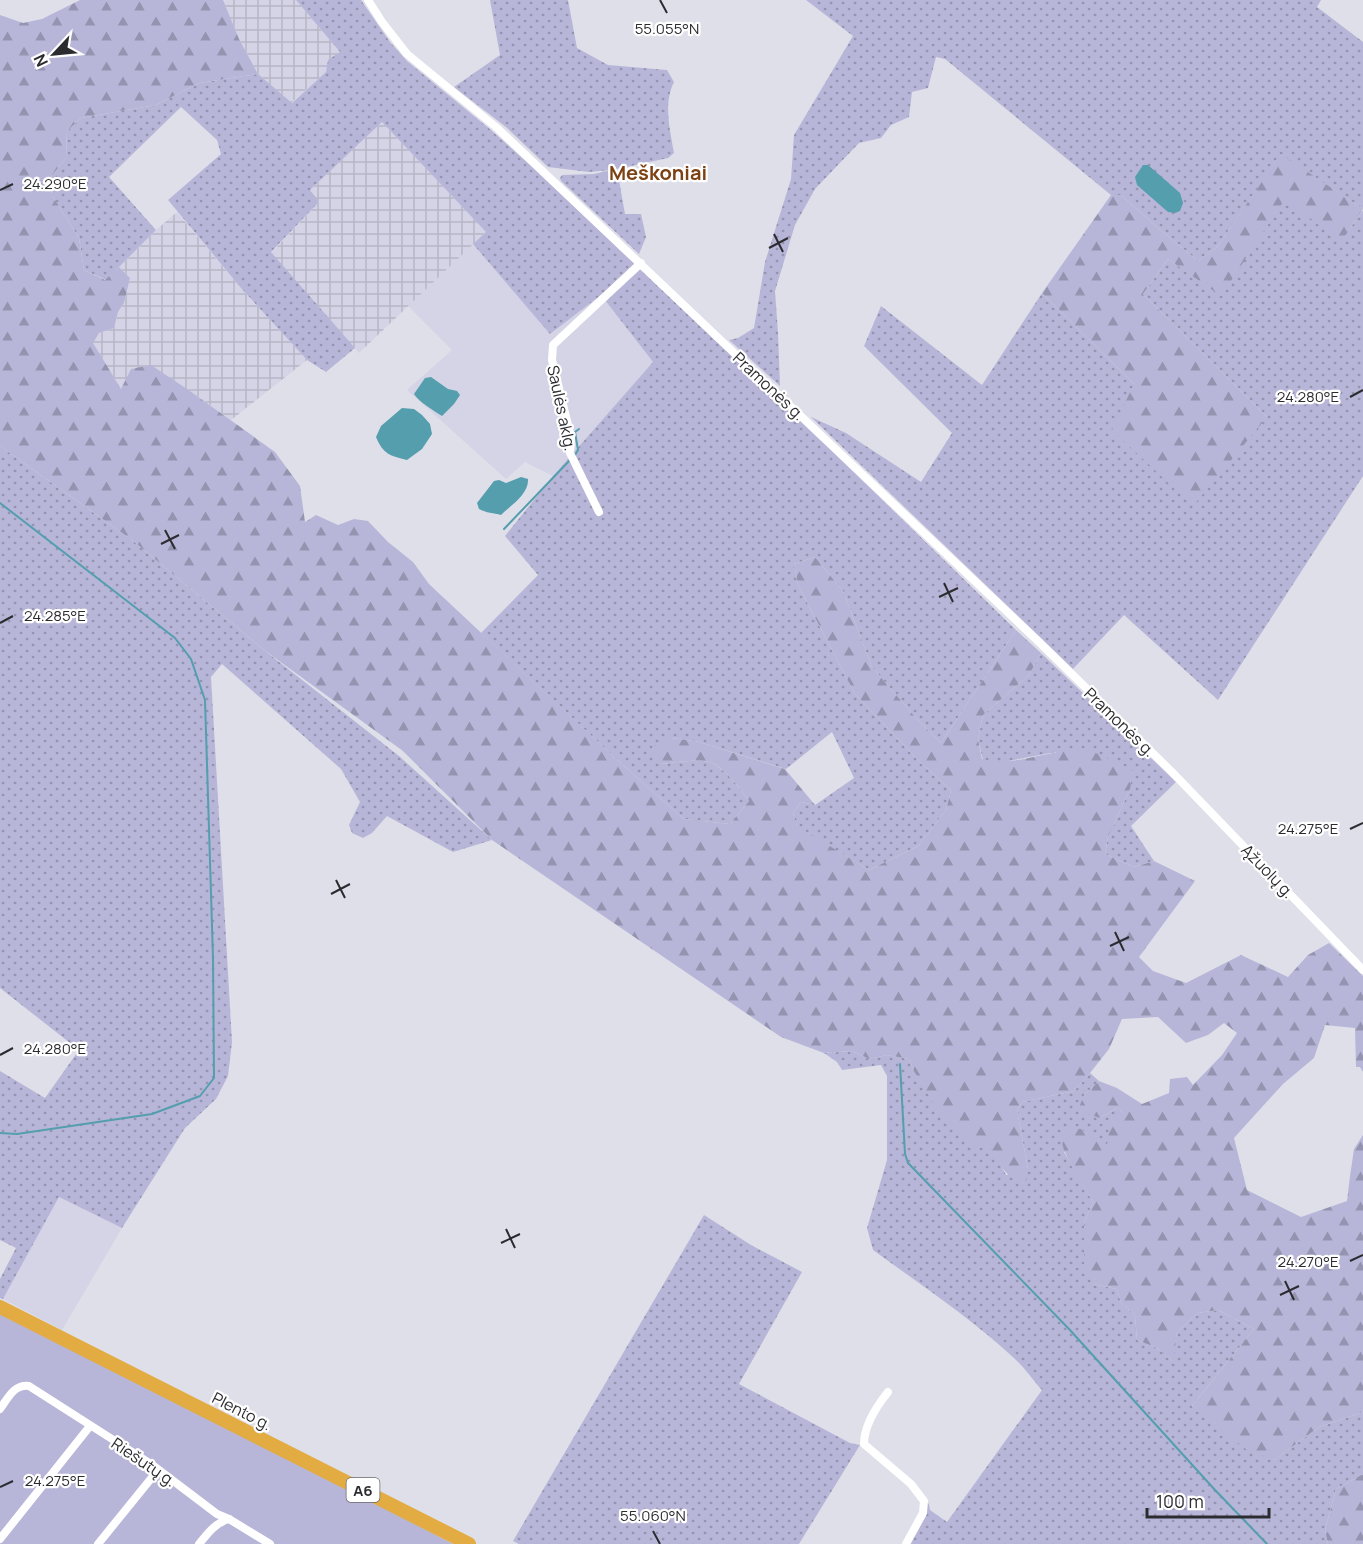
<svg xmlns="http://www.w3.org/2000/svg" width="1363" height="1544" font-family="Manrope,sans-serif">
	<style>
		.built { fill: #d4d4e6 }
		.industrial { fill: url(#industrial-grid) }
		.grass { fill: url(#grass-dots) }
		.forest { fill: url(#forest-firs) }
		.garden { fill: #b7b6d8 }
		.water { fill: #549eae }
		.lines { fill: none; stroke-linecap: round; stroke-linejoin: round }
		.stream { stroke: #549eae; stroke-width: 2 }
		.street { stroke: #fff; stroke-width: 8 }
		.highway { stroke: #e3ac42; stroke-width: 14 }
		.ticks { fill: none; stroke: #2c2c30; stroke-width: 2 }
		.labels { text-anchor: middle; dominant-baseline: central; stroke-width: 4.5; stroke-linejoin: round; paint-order: stroke }
		.shield { fill: #fff; stroke: #6b6b6e; stroke-width: 1.5 }
		.shield-label { font-size: 15px; font-weight: bold; fill: #2c2c30 }
		.street-label { font-size: 16px; fill: #2c2c30; stroke: #fff }
		.quarter-label { font-size: 20px; font-weight: bold; fill: #7d4213; stroke: #fff }
		.ticks-label { font-size: 15px; text-anchor: middle; fill: #2c2c30; stroke: #fff; stroke-width: 4.5; stroke-linejoin: round; paint-order: stroke }
	</style>
	<defs>
		<pattern id="industrial-grid" width="8" height="8" patternUnits="userSpaceOnUse" patternTransform="scale(1.5)"><rect width="8" height="8" fill="#d4d4e6"/><path d="M0 4h8M4 0v8" fill="none" stroke="#b6b6c6"/></pattern>
		<pattern id="grass-dots" width="8" height="8" patternUnits="userSpaceOnUse" patternTransform="scale(1.5)"><rect width="8" height="8" fill="#b7b6d8"/><path d="M2 2h.1M6 6h.1" fill="none" stroke="#9594b0" stroke-width="1.8" stroke-linecap="round"/></pattern>
		<pattern id="forest-firs" width="22" height="20" patternUnits="userSpaceOnUse" patternTransform="scale(1.5)"><rect width="22" height="20" fill="#b7b6d8"/><path d="M5 1l3.5 6h-7zM16 11l3.5 6h-7z" fill="#9594b0"/></pattern>
	</defs>
	<rect width="100%" height="100%" fill="#dfdfea"/>
	<!-- built -->
	<g class="built">
		<path d="M 473,244 L 550,334 L 601,295 L 653,362 L 553,476 L 525,462 L 506,479 L 407,390 L 452,350 L 408,306 Z"/>
		<path d="M 59,1197 L 122,1228 L 62,1330 L 3,1299 Z"/>
	</g>
	<!-- industrial -->
	<g class="industrial">
		<path d="M 227,0 L 296,0 L 340,52 L 326,72 L 291,103 L 258,74 L 239,39 L 223,1 Z"/>
		<path d="M 382,122 L 486,232 L 359,353 L 271,253 L 319,202 L 309,191 Z"/>
		<path d="M 177,212 L 241,288 L 307,360 L 231,420 L 190,391 L 121,389 L 92,343 L 99,333 L 114,328 L 118,312 L 124,303 L 130,278 L 119,267 L 156,230 Z"/>
	</g>
	<!-- grass -->
	<g class="grass">
		<path d="M 296,0 L 361,0 L 390,42 L 407,61 L 491,130 L 528,163 L 828,447 L 1016,630 L 941,743 L 917,719 L 872,667 L 843,591 L 815,557 L 794,564 L 798,585 L 855,694 L 922,764 L 951,790 L 946,810 L 918,846 L 869,870 L 797,827 L 793,813 L 801,802 L 815,805 L 854,778 L 832,732 L 786,769 L 696,741 L 671,738 L 660,764 C 672,763 702,758 712,763 C 727,771 740,788 749,801 L 730,824 L 684,819 L 626,768 L 481,633 L 538,575 L 505,536 L 553,476 L 653,362 L 601,295 L 550,334 L 473,244 L 486,232 L 382,122 L 310,190 L 319,202 L 271,252 L 355,348 L 326,372 L 307,360 L 241,288 L 168,200 L 221,154 L 217,140 L 181,107 L 109,177 L 156,230 L 106,280 L 84,270 L 79,238 L 52,195 L 50,178 L 66,158 L 67,131 L 81,118 L 156,105 L 199,83 L 258,74 L 292,103 L 326,72 L 328,60 L 340,52 Z"/>
		<path d="M 490,0 L 568,0 L 577,48 L 608,65 L 667,70 L 674,82 C 663,104 670,129 674,153 L 668,158 L 617,169 L 625,214 L 641,214 L 646,237 L 639,254 L 561,181 L 560,178 L 562,175 L 594,174 L 611,170 L 589,172 L 548,167 L 506,127 L 454,87 L 500,55 Z"/>
		<path d="M 806,0 L 1321,0 L 1317,7 L 1363,42 L 1363,209 L 1281,155 L 1217,247 L 1198,261 L 1158,228 L 1121,195 L 1111,195 L 945,59 L 936,57 L 928,88 L 912,92 L 909,117 L 891,125 L 881,138 L 859,143 L 815,189 L 795,225 L 775,291 L 778,333 L 780,386 L 729,340 L 738,338 L 754,328 L 765,262 L 791,179 L 794,135 L 853,36 Z"/>
		<path d="M 1285,198 L 1341,241 L 1363,210 L 1363,476 L 1218,700 L 1124,615 L 1073,669 L 811,417 L 846,433 L 921,482 L 952,433 L 864,346 L 881,306 L 982,385 L 1042,293 L 1134,384 L 1267,417 L 1143,294 L 1168,259 L 1221,295 Z"/>
		<path d="M 0,446 L 132,540 L 264,650 L 399,756 L 492,840 L 453,852 L 387,816 L 372,833 L 363,838 L 352,833 L 349,825 L 360,802 L 341,769 L 222,664 L 211,677 L 232,1042 L 228,1076 L 216,1099 L 185,1128 L 122,1228 L 59,1197 L 3,1299 L 0,1298 L 0,1279 L 16,1248 L 0,1240 L 0,1071 L 45,1098 L 79,1050 L 0,988 Z"/>
		<path d="M 1041,653 L 1176,782 L 1131,826 L 1154,861 L 1134,867 L 1105,854 L 1108,837 L 1130,789 L 1056,752 L 998,763 L 983,760 L 978,739 L 983,715 L 1029,675 Z"/>
		<path d="M 853,1051 L 869,1059 L 887,1055 L 909,1059 L 914,1071 L 990,1144 L 1006,1175 L 1028,1169 L 1017,1110 L 1022,1102 L 1074,1091 L 1090,1073 L 1099,1081 L 1084,1095 L 1100,1118 L 1118,1107 L 1122,1112 L 1107,1145 L 1064,1152 L 1093,1202 L 1084,1223 L 1093,1284 L 1117,1289 L 1121,1303 L 1135,1315 L 1137,1340 L 1157,1348 L 1172,1361 L 1177,1332 L 1198,1313 L 1218,1310 L 1254,1329 L 1192,1406 L 1274,1460 L 1319,1427 L 1363,1412 L 1363,1474 L 1336,1489 L 1325,1530 L 1328,1544 L 905,1544 L 923,1513 L 924,1501 L 929,1504 L 930,1510 L 947,1522 L 1042,1390 C 1033,1380 1025,1368 1015,1359 C 971,1318 921,1285 873,1250 L 867,1228 L 887,1160 L 887,1076 L 881,1065 L 842,1070 L 837,1062 L 824,1053 Z"/>
		<path d="M 704,1215 L 751,1245 L 802,1272 L 739,1384 L 850,1443 L 860,1445 L 799,1544 L 519,1544 L 513,1541 Z"/>
	</g>
	<!-- forest -->
	<g class="forest">
		<path d="M 80,0 L 223,0 L 239,39 L 258,74 L 199,83 L 156,105 L 81,118 L 67,131 L 66,158 L 50,178 L 52,195 L 79,238 L 84,270 L 105,280 L 119,267 L 130,278 L 124,303 L 118,312 L 114,328 L 99,333 L 93,343 L 121,389 L 131,369 L 151,365 L 190,391 L 275,452 L 300,486 L 305,522 L 316,515 L 338,525 L 354,519 L 368,521 L 388,542 L 413,562 L 429,584 L 626,768 L 684,819 L 730,824 L 749,801 C 740,788 726,770 712,763 C 702,758 672,763 660,764 L 652,747 L 671,738 L 696,741 L 785,769 L 815,805 L 801,802 L 793,813 L 797,826 L 869,870 L 918,846 L 946,810 L 951,790 L 922,764 L 855,694 L 798,585 L 794,564 L 815,557 L 843,591 L 872,667 L 917,719 L 941,743 L 1016,630 L 1041,653 L 1029,675 L 983,715 L 978,739 L 982,759 C 1016,768 1051,748 1085,750 C 1096,751 1122,766 1133,771 L 1130,789 L 1108,837 L 1105,854 L 1134,867 L 1154,861 L 1195,881 L 1139,957 L 1153,971 L 1186,983 L 1241,955 L 1288,977 L 1308,955 L 1329,943 L 1363,976 L 1363,1072 L 1360,1067 L 1356,1067 L 1355,1028 L 1325,1025 L 1314,1058 L 1283,1084 L 1234,1138 L 1247,1190 L 1301,1217 L 1347,1201 L 1350,1176 L 1354,1149 L 1363,1135 L 1363,1412 L 1319,1427 L 1274,1460 L 1247,1450 L 1192,1406 L 1254,1329 L 1218,1310 L 1198,1313 L 1177,1332 L 1173,1362 L 1157,1348 L 1137,1340 L 1135,1315 L 1121,1303 L 1117,1289 L 1093,1284 L 1084,1268 L 1084,1223 L 1093,1202 C 1081,1181 1066,1162 1061,1139 L 1068,1128 L 1081,1129 L 1107,1145 L 1111,1121 L 1122,1112 L 1118,1107 L 1100,1118 L 1078,1110 L 1084,1095 L 1099,1081 L 1117,1088 L 1142,1104 L 1169,1093 L 1170,1079 L 1187,1077 L 1193,1085 L 1222,1055 L 1237,1033 L 1224,1023 L 1208,1035 L 1186,1043 L 1158,1017 L 1122,1019 L 1109,1049 L 1090,1073 L 1074,1091 L 1022,1102 L 1017,1110 L 1028,1169 L 1026,1183 C 1003,1178 1000,1163 990,1145 L 972,1145 L 935,1106 L 914,1071 L 909,1059 L 887,1055 L 869,1059 L 853,1051 L 824,1053 L 781,1037 L 492,840 L 403,751 L 264,650 L 132,540 L 0,446 L 0,15 L 23,23 L 42,19 Z"/>
		<path d="M 1281,154 L 1363,209 L 1341,242 L 1285,199 L 1221,296 L 1168,259 L 1143,294 L 1267,417 L 1193,506 L 1112,430 L 1134,384 L 1042,293 L 1111,195 L 1121,195 L 1158,228 L 1198,261 L 1217,247 Z"/>
		<path d="M 1363,1474 L 1363,1544 L 1328,1544 L 1325,1530 L 1336,1489 Z"/>
	</g>
	<!-- garden -->
	<path class="garden" d="M 0,1314 L 400,1516 L 453,1544 L 0,1544 Z"/>
	<!-- water -->
	<g class="water">
		<path d="M 1143,165 L 1148,165 L 1180,193 L 1183,203 L 1180,211 L 1175,213 L 1168,212 L 1137,185 L 1135,177 Z"/>
		<path d="M 431,377 L 448,389 L 457,391 L 460,395 L 454,404 L 442,416 C 433,410 419,402 414,394 L 425,378 Z"/>
		<path d="M 402,408 L 414,409 L 422,415 L 430,424 L 432,434 L 422,449 L 407,460 C 390,456 383,454 376,437 L 381,426 Z"/>
		<path d="M 521,477 L 528,479 C 529,494 511,505 501,515 C 494,513 486,513 479,509 L 477,503 L 494,481 L 499,480 L 506,483 Z"/>
	</g>
	<g class="lines">
		<!-- stream -->
		<g class="stream">
			<path d="M 575,455 L 578,450 L 575,432 L 579,429"/>
			<path d="M 0,503 L 175,638 L 191,659 L 205,700 L 213,958 L 214,1078 L 200,1096 L 152,1114 L 17,1134 L 0,1133"/>
			<path d="M 504,529 L 570,460"/>
			<path d="M 900,1064 L 905,1154 L 908,1163 L 1069,1329 L 1215,1490 L 1267,1544"/>
		</g>
		<!-- street -->
		<g class="street">
			<path d="M 368,0 L 382,22 L 407,54 L 496,127 L 1038,641 L 1172,772 L 1363,970"/>
			<path d="M 599,512 L 570,453 L 571,437 L 552,360 L 553,345 L 641,263"/>
			<path d="M 888,1392 C 876,1407 864,1426 864,1444 L 911,1484 L 924,1501 L 923,1513 L 906,1544"/>
			<path d="M 0,1409 C 8,1398 14,1384 29,1386 L 151,1464 L 217,1514 L 229,1519 L 270,1544"/>
			<path d="M 0,1539 L 90,1426"/>
			<path d="M 98,1544 L 158,1470"/>
			<path d="M 199,1544 C 208,1533 215,1523 229,1519"/>
		</g>
		<!-- highway -->
		<path class="highway" d="M 0,1307 L 469,1544"/>
	</g>
	<!-- ticks -->
	<path class="ticks" d="M 660,0 L 667,13M 0,190 L 13,184M 774,234 L 783,252M 769,248 L 788,238M 1350,397 L 1363,390M 165,530 L 175,549M 161,544 L 179,535M 944,583 L 953,602M 939,597 L 958,588M 0,623 L 13,616M 1350,829 L 1363,823M 336,880 L 345,898M 331,894 L 350,884M 1115,932 L 1124,951M 1110,946 L 1129,937M 0,1055 L 13,1048M 506,1229 L 515,1248M 501,1243 L 520,1234M 1350,1261 L 1363,1255M 1285,1281 L 1294,1300M 1280,1295 L 1299,1286M 0,1487 L 13,1481M 653,1531 L 660,1544"/>
	<g class="labels">
		<!-- shield labels -->
		<rect class="shield" x="346.5" y="1478" width="33" height="24" rx="4.5"/>
		<g class="shield-label">
			<text x="363" y="1490">A6</text>
		</g>
		<!-- street labels -->
		<g class="street-label">
			<text transform="translate(769 386) rotate(43)">Pramonės g.</text>
			<text transform="translate(562 408) rotate(78)">Saulės aklg.</text>
			<text transform="translate(1120 722) rotate(44)">Pramonės g.</text>
			<text transform="translate(1268 871) rotate(46)">Ąžuolų g.</text>
			<text transform="translate(242 1411) rotate(27)">Plento g.</text>
			<text transform="translate(144 1462) rotate(34)">Riešutų g.</text>
		</g>
		<!-- quarter labels -->
		<g class="quarter-label">
			<text x="658" y="172">Meškoniai</text>
		</g>
	</g>
	<g class="ticks-label">
		<text x="667" y="34">55.055°N</text>
		<text x="55" y="189">24.290°E</text>
		<text x="1308" y="402">24.280°E</text>
		<text x="55" y="621">24.285°E</text>
		<text x="1308" y="834">24.275°E</text>
		<text x="55" y="1054">24.280°E</text>
		<text x="1308" y="1267">24.270°E</text>
		<text x="55" y="1486">24.275°E</text>
		<text x="653" y="1521">55.060°N</text>
	</g>
	<!-- north arrow -->
	<g transform="translate(54 54) rotate(244)" stroke="#ffffff" stroke-width="4.5" paint-order="stroke">
	<path d="M0-4.5L10 22L0 15L-10 22Z" fill="#2c2c30"/>
	<text y="-9" font-size="16" font-weight="bold" text-anchor="middle" fill="#2c2c30">N</text>
	</g>
	<!-- scale -->
	<path d="M1147 1508v9h122v-9" fill="none" stroke="#2c2c30" stroke-width="3"/>
	<text x="1156" y="1508" font-size="18" fill="#2c2c30" stroke="#ffffff" stroke-width="4.5" paint-order="stroke">100 m</text>
</svg>
